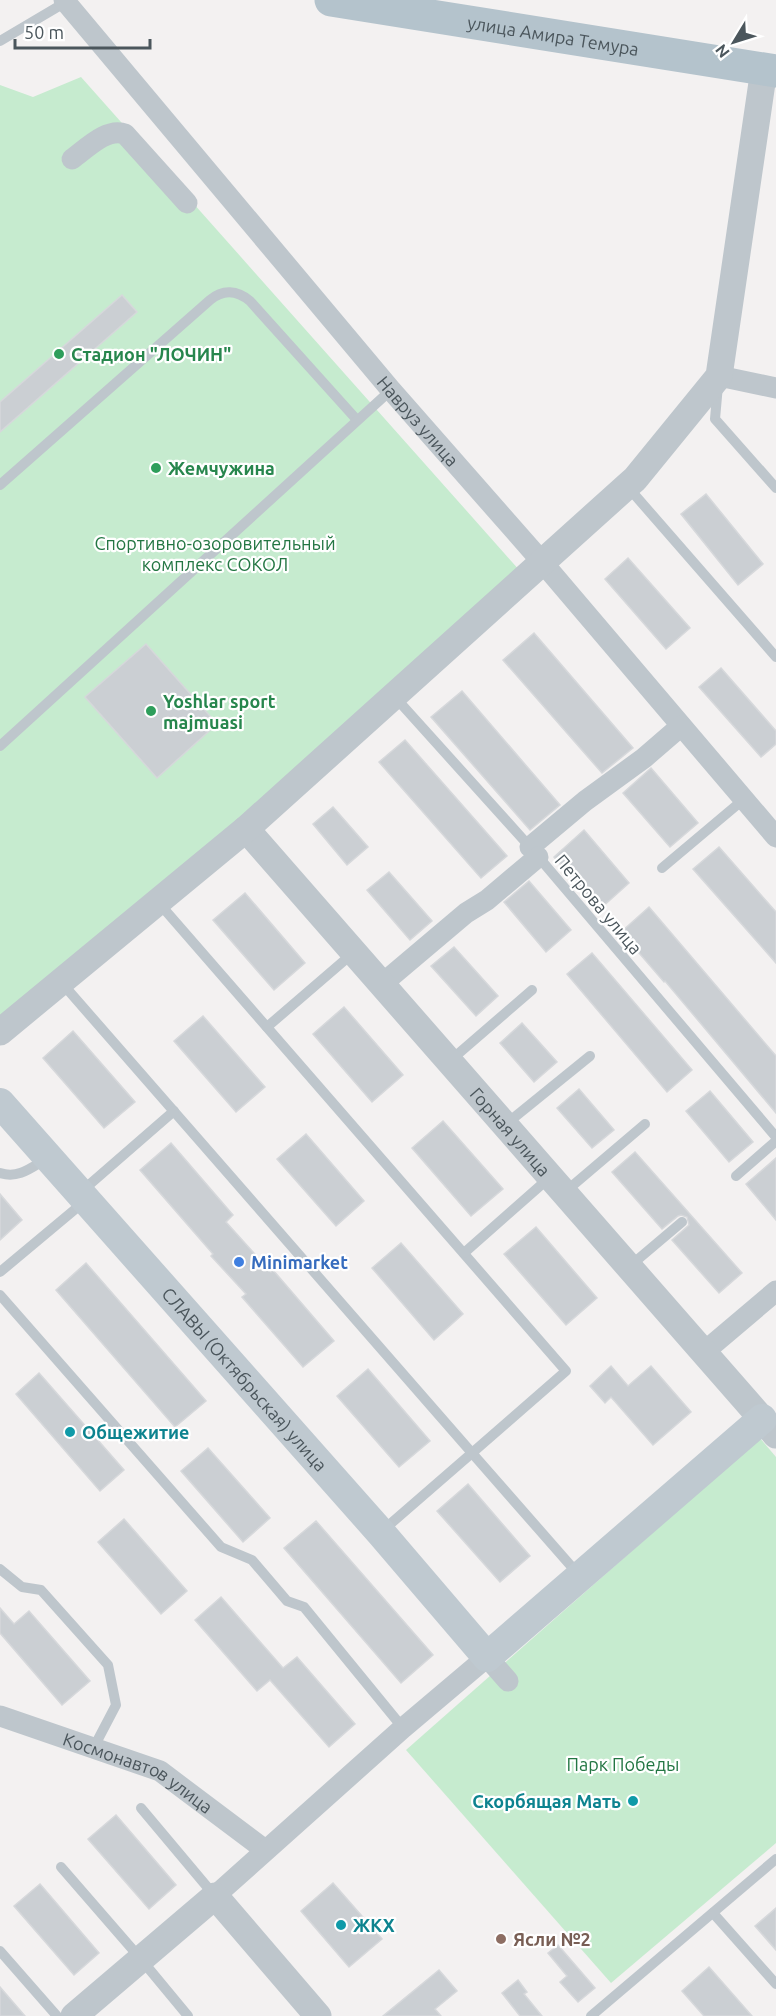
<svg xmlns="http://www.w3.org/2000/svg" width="776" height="2016" font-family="Ubuntu,sans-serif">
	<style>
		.green { fill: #c6ebcf }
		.building { fill: #cbcfd3; stroke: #d6d8db; stroke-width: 1.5 }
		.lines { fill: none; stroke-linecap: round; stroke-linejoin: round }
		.service { stroke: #bec6cc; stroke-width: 10 }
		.minor { stroke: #bec6cc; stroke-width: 21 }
		.tertiary { stroke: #bec6cc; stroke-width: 27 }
		.secondary { stroke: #bfc9d0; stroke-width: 30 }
		.primary { stroke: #b4c3cc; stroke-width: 33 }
		.leisure-dot { fill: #2e9e5b; stroke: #fff; stroke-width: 2 }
		.shop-dot { fill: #3f7fe0; stroke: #fff; stroke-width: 2 }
		.culture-dot { fill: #0f9aa8; stroke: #fff; stroke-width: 2 }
		.education-dot { fill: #8d6e63; stroke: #fff; stroke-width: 2 }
		.labels { text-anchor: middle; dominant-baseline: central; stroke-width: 4.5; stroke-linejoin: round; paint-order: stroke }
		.street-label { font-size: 18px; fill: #4b565c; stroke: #fff }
		.leisure-label { font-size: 18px; font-weight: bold; fill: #27864d; stroke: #fff; text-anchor: start }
		.park-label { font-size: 18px; fill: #237643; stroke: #fff }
		.shop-label { font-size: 18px; font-weight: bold; fill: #366cbe; stroke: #fff; text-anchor: start }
		.culture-label { font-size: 18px; font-weight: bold; fill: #0d838f; stroke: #fff; text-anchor: start }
		.education-label { font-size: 18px; font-weight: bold; fill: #785e54; stroke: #fff; text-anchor: start }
	</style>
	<rect width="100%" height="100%" fill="#f3f1f1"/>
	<!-- green -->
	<g class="green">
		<path d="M 81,77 L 521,572 L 193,863 L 0,1020 L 0,85 L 33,97 Z"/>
		<path d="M 760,1438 L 776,1457 L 776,1843 L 611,1983 L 406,1750 Z"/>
	</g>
	<!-- building -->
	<g class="building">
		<path d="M 122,295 L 137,312 L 0,432 L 0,402 Z"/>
		<path d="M 706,494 L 763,564 L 738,585 L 681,514 Z"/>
		<path d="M 628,558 L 690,628 L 666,649 L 605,579 Z"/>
		<path d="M 534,633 L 633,748 L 602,773 L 503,660 Z"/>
		<path d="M 146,644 L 217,724 L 157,778 L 85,697 Z"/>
		<path d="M 721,668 L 776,731 L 776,744 L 761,757 L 699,687 Z"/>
		<path d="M 462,691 L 560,805 L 530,830 L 431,717 Z"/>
		<path d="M 405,740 L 507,856 L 481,878 L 379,762 Z"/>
		<path d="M 651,768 L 698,823 L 670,847 L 623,793 Z"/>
		<path d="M 333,807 L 368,847 L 347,865 L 313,824 Z"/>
		<path d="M 584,830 L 629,883 L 600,909 L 554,857 Z"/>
		<path d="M 719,847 L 776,912 L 776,963 L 693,869 Z"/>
		<path d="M 389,872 L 432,921 L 410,940 L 367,890 Z"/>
		<path d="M 529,881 L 571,930 L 546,952 L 504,902 Z"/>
		<path d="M 245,893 L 305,963 L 274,990 L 213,920 Z"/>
		<path d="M 649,907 L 776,1056 L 776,1113 L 665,981 L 664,982 L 621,932 Z"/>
		<path d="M 454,947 L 498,996 L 476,1016 L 431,966 Z"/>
		<path d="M 592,953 L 692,1070 L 667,1092 L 567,974 Z"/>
		<path d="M 344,1007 L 403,1075 L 372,1102 L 313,1034 Z"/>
		<path d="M 203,1016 L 265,1087 L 236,1112 L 174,1041 Z"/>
		<path d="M 522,1023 L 557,1062 L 534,1082 L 500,1043 Z"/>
		<path d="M 73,1031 L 135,1102 L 104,1128 L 43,1058 Z"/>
		<path d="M 579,1089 L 614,1130 L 592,1148 L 557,1108 Z"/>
		<path d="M 710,1091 L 753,1142 L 729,1162 L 686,1111 Z"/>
		<path d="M 443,1121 L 503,1189 L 471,1216 L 412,1148 Z"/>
		<path d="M 306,1134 L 364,1201 L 336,1226 L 277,1159 Z"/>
		<path d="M 171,1143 L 233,1215 L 226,1222 L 271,1272 L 273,1270 L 334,1341 L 303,1367 L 242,1297 L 246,1294 L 211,1256 L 213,1254 L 140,1170 Z"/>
		<path d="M 635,1152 L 742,1273 L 719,1293 L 672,1240 L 689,1225 L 687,1217 L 681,1215 L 678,1216 L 662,1229 L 612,1172 Z"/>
		<path d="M 776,1158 L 776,1220 L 746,1184 Z"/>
		<path d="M 0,1194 L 22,1220 L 0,1240 Z"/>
		<path d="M 536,1227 L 597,1298 L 566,1325 L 504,1254 Z"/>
		<path d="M 401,1243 L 463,1314 L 434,1340 L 372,1268 Z"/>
		<path d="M 86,1263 L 206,1401 L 175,1427 L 56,1290 Z"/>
		<path d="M 611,1366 L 628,1386 L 651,1366 L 691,1412 L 653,1445 L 611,1397 L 605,1403 L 590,1386 Z"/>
		<path d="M 368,1369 L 430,1441 L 399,1467 L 337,1396 Z"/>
		<path d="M 39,1373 L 124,1470 L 100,1491 L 16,1394 Z"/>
		<path d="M 208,1448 L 270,1518 L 243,1542 L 181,1471 Z"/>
		<path d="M 468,1484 L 530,1556 L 500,1582 L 437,1511 Z"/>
		<path d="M 124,1519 L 187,1591 L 161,1614 L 98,1542 Z"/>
		<path d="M 316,1521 L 433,1655 L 401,1683 L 284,1548 Z"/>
		<path d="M 221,1597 L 283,1668 L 297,1657 L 355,1724 L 329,1747 L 270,1680 L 257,1691 L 195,1620 Z"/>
		<path d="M 0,1608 L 14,1624 L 29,1611 L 90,1681 L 62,1705 L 0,1633 Z"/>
		<path d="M 116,1815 L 176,1885 L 149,1909 L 88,1839 Z"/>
		<path d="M 333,1883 L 382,1939 L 349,1967 L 301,1911 Z"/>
		<path d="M 40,1884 L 99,1953 L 74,1975 L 14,1906 Z"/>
		<path d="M 776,1908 L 776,1950 L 755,1926 Z"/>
		<path d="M 558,1945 L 595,1988 L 578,2002 L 560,1982 L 567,1976 L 548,1953 Z"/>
		<path d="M 709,1967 L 752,2016 L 704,2016 L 682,1991 Z"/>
		<path d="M 439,1970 L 457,1991 L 435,2009 L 441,2016 L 383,2016 Z"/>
		<path d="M 518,1980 L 527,1992 L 524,1994 L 542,2016 L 520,2016 L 502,1993 Z"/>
		<path d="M 0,1987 L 25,2016 L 0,2016 Z"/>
	</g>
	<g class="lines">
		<!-- service -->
		<g class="service">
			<path d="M 0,41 L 66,2"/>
			<path d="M 718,385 L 715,419 L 776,488"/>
			<path d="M 0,485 L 210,300 C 223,289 237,290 250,301 L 357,420"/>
			<path d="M 627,486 L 776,657"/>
			<path d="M 394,696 L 530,847 L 776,1137"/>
			<path d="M 0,746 L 391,390"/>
			<path d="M 662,868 L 744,799"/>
			<path d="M 158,902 L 566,1371 L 472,1453 L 578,1574"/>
			<path d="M 61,982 L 472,1453 L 381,1532"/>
			<path d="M 267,1027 L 353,953"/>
			<path d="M 451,1060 L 532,990"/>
			<path d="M 506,1124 L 590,1056"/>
			<path d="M 0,1173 C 18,1179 31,1168 46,1159"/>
			<path d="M 736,1176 L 776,1141"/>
			<path d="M 82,1191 L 174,1111"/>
			<path d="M 565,1192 L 645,1124"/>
			<path d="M 464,1253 L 549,1178"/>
			<path d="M 630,1266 L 682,1222"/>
			<path d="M 0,1272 L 85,1201"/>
			<path d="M 0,1295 L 221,1547 L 252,1560 L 287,1601 L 304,1607 L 403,1728"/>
			<path d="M 0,1569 L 22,1587 L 41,1590 L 108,1665 L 116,1705 L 94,1747"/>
			<path d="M 141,1808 L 214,1895"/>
			<path d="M 61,1867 L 140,1958 L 188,2016"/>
			<path d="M 713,1913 L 776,1984"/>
			<path d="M 0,1951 L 57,2016"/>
			<path d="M 591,2016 L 776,1859"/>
		</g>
		<!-- minor -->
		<g class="minor">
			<path id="s1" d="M 64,0 L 391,390 L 543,563 L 776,837"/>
			<path d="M 72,159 C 86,149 107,127 125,134 L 187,203"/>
			<path d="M 719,376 L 776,388"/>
			<path d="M 530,847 L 585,801 L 644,758 L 681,726"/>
			<path d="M 382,984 L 466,913 L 487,900 L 538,857"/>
			<path d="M 704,1352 L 776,1291"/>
			<path id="s2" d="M 0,1716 L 160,1771 L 265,1850"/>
			<path d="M 215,1896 L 403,1728 L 487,1657 L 508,1681"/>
		</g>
		<!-- tertiary -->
		<g class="tertiary">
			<path id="s3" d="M 246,829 L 776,1435"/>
			<path d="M 0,1032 L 246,829 L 627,486 L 635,479 L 719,376 L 764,69"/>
			<path d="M 74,2016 L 215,1896 L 318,2016"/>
		</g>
		<!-- secondary -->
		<path class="secondary" id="s4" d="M 0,1103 L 381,1533 L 487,1657 L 762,1419"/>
		<!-- primary -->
		<path class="primary" id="s5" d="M 331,0 L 776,71"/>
	</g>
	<!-- markers -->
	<g class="leisure-dot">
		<circle cx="59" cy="354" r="6"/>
		<circle cx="156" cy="468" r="6"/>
		<circle cx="151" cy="711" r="6"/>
	</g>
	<circle class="shop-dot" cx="239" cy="1262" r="6"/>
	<g class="culture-dot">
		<circle cx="70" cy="1432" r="6"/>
		<circle cx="633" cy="1801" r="6"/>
		<circle cx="341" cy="1925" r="6"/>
	</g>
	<circle class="education-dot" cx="501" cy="1939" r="6"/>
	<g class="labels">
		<!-- street labels -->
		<g class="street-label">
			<text stroke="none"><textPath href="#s5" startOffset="225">улица Амира Темура</textPath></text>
			<text stroke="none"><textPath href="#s1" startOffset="550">Навруз улица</textPath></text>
			<text transform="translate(599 904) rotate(50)">Петрова улица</text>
			<text stroke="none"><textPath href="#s3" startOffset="402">Горная улица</textPath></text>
			<text stroke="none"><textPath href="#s4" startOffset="369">СЛАВЫ (Октябрьская) улица</textPath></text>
			<text stroke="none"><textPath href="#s2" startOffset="150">Космонавтов улица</textPath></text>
		</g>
		<!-- leisure labels -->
		<g class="leisure-label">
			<text x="71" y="354">Стадион "ЛОЧИН"</text>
			<text x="168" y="468">Жемчужина</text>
			<text x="163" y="701">Yoshlar sport<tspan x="163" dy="21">majmuasi</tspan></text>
		</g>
		<!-- park labels -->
		<g class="park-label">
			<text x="215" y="543">Спортивно-озоровительный<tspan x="215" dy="21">комплекс СОКОЛ</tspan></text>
			<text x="623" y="1764">Парк Победы</text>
		</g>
		<!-- shop labels -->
		<g class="shop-label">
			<text x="251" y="1262">Minimarket</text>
		</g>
		<!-- culture labels -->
		<g class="culture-label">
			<text x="82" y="1432">Общежитие</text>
			<text x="621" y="1801" text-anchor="end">Скорбящая Мать</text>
			<text x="353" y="1925">ЖКХ</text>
		</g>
		<!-- education labels -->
		<g class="education-label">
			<text x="513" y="1939">Ясли №2</text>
		</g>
	</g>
	<!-- north arrow -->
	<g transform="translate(734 42) rotate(232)" stroke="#ffffff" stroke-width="4.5" paint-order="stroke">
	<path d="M0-4.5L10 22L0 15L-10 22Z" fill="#4b565c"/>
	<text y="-9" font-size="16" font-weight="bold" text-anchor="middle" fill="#4b565c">N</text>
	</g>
	<!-- scale -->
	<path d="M15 39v9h135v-9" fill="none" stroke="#4b565c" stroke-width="3"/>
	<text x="24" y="39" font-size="18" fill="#4b565c" stroke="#ffffff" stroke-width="4.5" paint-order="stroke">50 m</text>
</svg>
